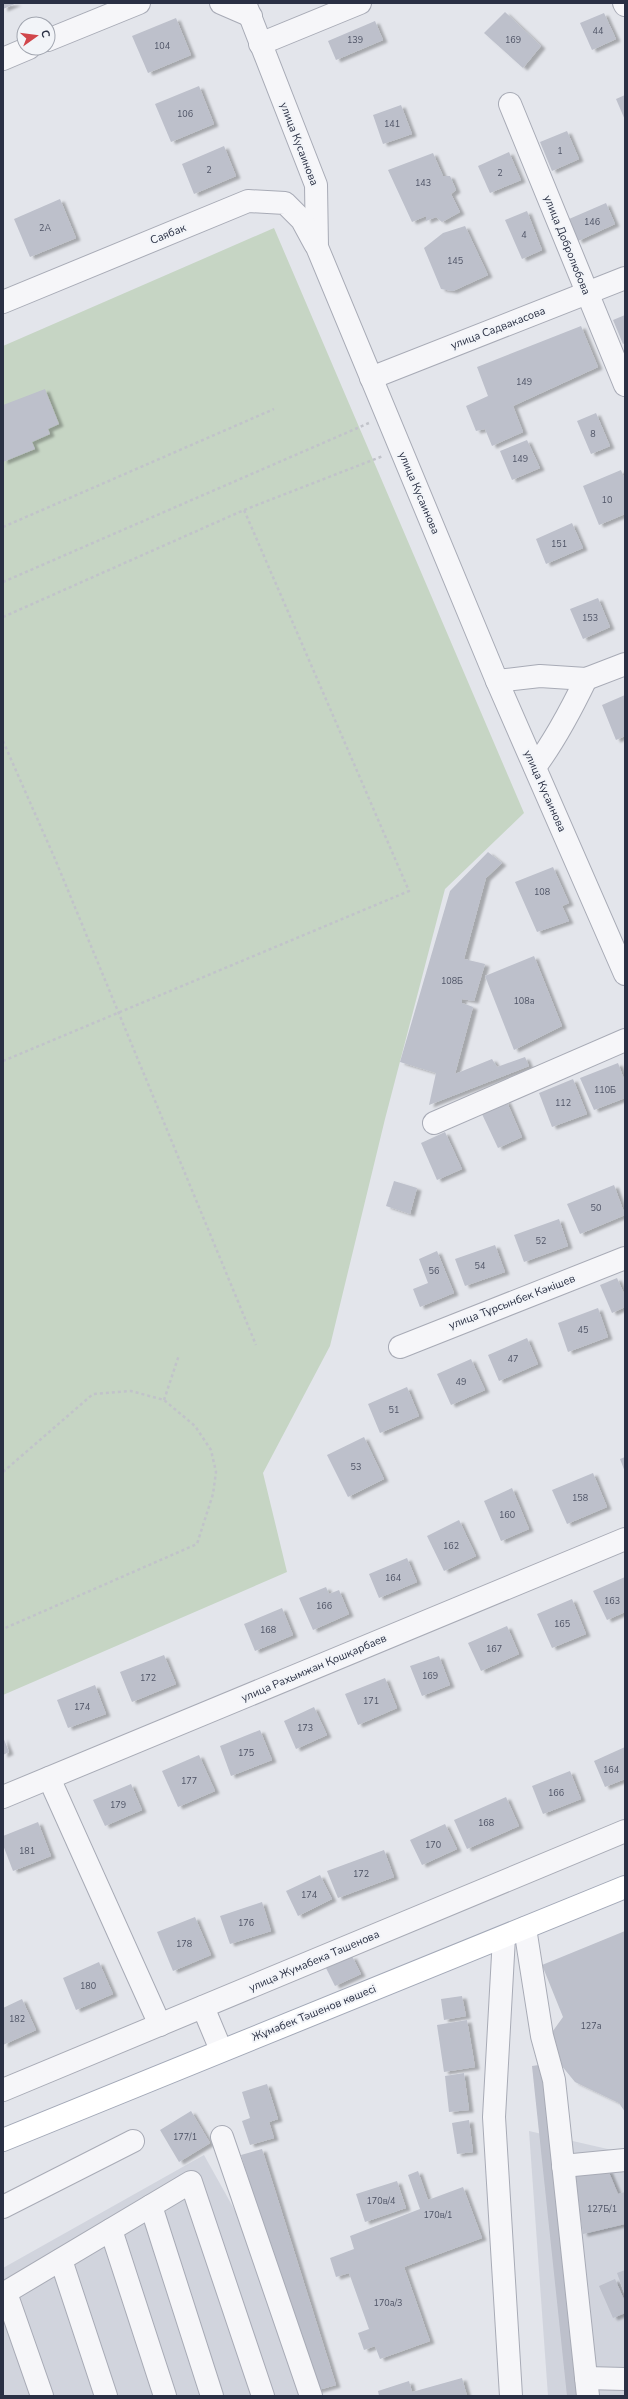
<svg xmlns="http://www.w3.org/2000/svg" width="628" height="2399" font-family="'Nunito Sans',sans-serif">
	<style>
		.built { fill: #d1d4dd }
		.green { fill: #c6d5c4 }
		.building { fill: #bdc0cb; filter: url(#shadow) }
		.lines { fill: none; stroke-linecap: round; stroke-linejoin: round }
		.minor-casing { stroke: #a8abb6; stroke-width: 24 }
		.major-casing { stroke: #a2a8b7; stroke-width: 24 }
		.path { stroke: #c1c3ca; stroke-width: 2.5; stroke-dasharray: 3 3; stroke-linecap: butt }
		.minor { stroke: #f6f6f9; stroke-width: 22 }
		.major { stroke: #fff; stroke-width: 22 }
		.labels { text-anchor: middle; dominant-baseline: central; stroke-width: 4; stroke-linejoin: round; paint-order: stroke }
		.number-label { font-size: 9px; fill: #4f5466 }
		.street-label { font-size: 11px; fill: #2a3044; stroke: #f2f4f8 }
	</style>
	<defs>
		<filter id="shadow"><feDropShadow dx="4.5" dy="2.5" stdDeviation="1" flood-color="#0004"/></filter>
	</defs>
	<rect width="100%" height="100%" fill="#e3e5eb"/>
	<!-- built -->
	<g class="built">
		<path d="M 529,2131 L 625,2153 L 625,2396 L 548,2396 Z"/>
		<path d="M 204,2155 L 243,2225 L 319,2396 L 3,2396 L 3,2268 Z"/>
	</g>
	<!-- green -->
	<path class="green" d="M 274,228 L 524,813 L 445,889 L 385,1119 L 330,1346 L 263,1473 L 287,1572 L 3,1695 L 3,346 Z"/>
	<!-- building -->
	<g class="building">
		<path d="M 3,3 L 17,3 L 3,9 Z"/>
		<path d="M 505,12 L 541,46 L 523,68 L 484,33 Z"/>
		<path d="M 604,13 L 616,39 L 592,50 L 580,23 Z"/>
		<path d="M 176,18 L 191,55 L 148,73 L 132,36 Z"/>
		<path d="M 375,21 L 383,40 L 336,60 L 328,41 Z"/>
		<path d="M 199,86 L 214,124 L 171,142 L 155,104 Z"/>
		<path d="M 625,95 L 625,120 L 616,99 Z"/>
		<path d="M 401,105 L 412,134 L 383,144 L 373,115 Z"/>
		<path d="M 567,131 L 579,159 L 552,171 L 540,142 Z"/>
		<path d="M 224,146 L 236,176 L 194,194 L 182,164 Z"/>
		<path d="M 509,152 L 521,180 L 490,193 L 478,166 Z"/>
		<path d="M 433,153 L 443,176 L 450,176 L 456,190 L 451,194 L 460,212 L 442,222 L 436,217 L 426,221 L 426,216 L 412,222 L 388,170 Z"/>
		<path d="M 60,199 L 76,238 L 30,257 L 14,219 Z"/>
		<path d="M 606,203 L 615,224 L 578,241 L 569,219 Z"/>
		<path d="M 527,211 L 542,250 L 522,259 L 505,220 Z"/>
		<path d="M 465,226 L 488,275 L 453,291 L 441,289 L 424,248 L 443,233 Z"/>
		<path d="M 625,315 L 625,343 L 623,344 L 613,320 Z"/>
		<path d="M 581,326 L 598,367 L 513,406 L 523,432 L 492,446 L 485,429 L 476,431 L 466,406 L 488,396 L 477,367 Z"/>
		<path d="M 45,389 L 59,424 L 48,429 L 50,434 L 32,442 L 35,449 L 3,462 L 3,405 Z"/>
		<path d="M 596,413 L 610,446 L 591,454 L 577,421 Z"/>
		<path d="M 527,440 L 540,468 L 512,480 L 500,451 Z"/>
		<path d="M 621,470 L 625,480 L 625,514 L 599,525 L 583,486 Z"/>
		<path d="M 572,523 L 583,548 L 546,564 L 536,539 Z"/>
		<path d="M 598,598 L 610,627 L 583,639 L 570,609 Z"/>
		<path d="M 625,695 L 625,736 L 616,740 L 602,705 Z"/>
		<path d="M 488,852 L 502,863 L 486,878 L 464,959 L 485,964 L 474,1001 L 462,999 L 462,1003 L 473,1007 L 455,1074 L 492,1059 L 497,1067 L 525,1057 L 529,1066 L 429,1105 L 436,1073 L 400,1062 L 450,891 Z"/>
		<path d="M 553,867 L 569,903 L 562,906 L 569,921 L 537,932 L 515,882 Z"/>
		<path d="M 534,956 L 562,1026 L 514,1050 L 485,976 Z"/>
		<path d="M 618,1063 L 625,1082 L 625,1098 L 594,1110 L 580,1078 Z"/>
		<path d="M 573,1079 L 587,1114 L 552,1127 L 539,1093 Z"/>
		<path d="M 506,1100 L 522,1137 L 498,1148 L 481,1112 Z"/>
		<path d="M 445,1132 L 462,1169 L 437,1180 L 421,1143 Z"/>
		<path d="M 394,1181 L 417,1188 L 410,1214 L 386,1206 Z"/>
		<path d="M 614,1185 L 625,1215 L 580,1234 L 567,1204 Z"/>
		<path d="M 559,1219 L 568,1246 L 524,1262 L 514,1235 Z"/>
		<path d="M 495,1245 L 505,1272 L 465,1286 L 455,1259 Z"/>
		<path d="M 437,1251 L 454,1293 L 420,1307 L 413,1289 L 428,1283 L 419,1259 Z"/>
		<path d="M 617,1278 L 625,1296 L 625,1307 L 612,1313 L 600,1285 Z"/>
		<path d="M 598,1308 L 608,1337 L 568,1352 L 558,1323 Z"/>
		<path d="M 527,1338 L 538,1364 L 499,1381 L 488,1355 Z"/>
		<path d="M 471,1359 L 485,1390 L 451,1405 L 437,1374 Z"/>
		<path d="M 407,1387 L 419,1416 L 380,1433 L 368,1404 Z"/>
		<path d="M 364,1437 L 384,1479 L 348,1497 L 327,1455 Z"/>
		<path d="M 625,1457 L 625,1472 L 620,1459 Z"/>
		<path d="M 593,1473 L 607,1507 L 567,1524 L 552,1490 Z"/>
		<path d="M 512,1488 L 529,1529 L 501,1541 L 484,1501 Z"/>
		<path d="M 459,1520 L 476,1556 L 444,1571 L 427,1536 Z"/>
		<path d="M 407,1558 L 417,1582 L 379,1598 L 369,1574 Z"/>
		<path d="M 625,1577 L 625,1612 L 607,1620 L 593,1591 Z"/>
		<path d="M 326,1587 L 329,1594 L 339,1590 L 349,1614 L 313,1630 L 299,1598 Z"/>
		<path d="M 572,1599 L 586,1634 L 552,1648 L 537,1614 Z"/>
		<path d="M 282,1608 L 293,1635 L 255,1651 L 244,1624 Z"/>
		<path d="M 507,1626 L 519,1654 L 481,1671 L 468,1643 Z"/>
		<path d="M 164,1655 L 176,1684 L 132,1702 L 120,1672 Z"/>
		<path d="M 439,1656 L 450,1685 L 422,1696 L 410,1666 Z"/>
		<path d="M 385,1678 L 397,1708 L 358,1725 L 345,1694 Z"/>
		<path d="M 95,1685 L 106,1714 L 68,1728 L 57,1700 Z"/>
		<path d="M 314,1707 L 327,1735 L 296,1749 L 284,1721 Z"/>
		<path d="M 260,1730 L 272,1760 L 231,1776 L 220,1746 Z"/>
		<path d="M 3,1737 L 9,1752 L 3,1755 Z"/>
		<path d="M 625,1747 L 625,1779 L 605,1787 L 594,1761 Z"/>
		<path d="M 199,1755 L 215,1791 L 178,1807 L 162,1771 Z"/>
		<path d="M 570,1771 L 581,1799 L 543,1814 L 532,1786 Z"/>
		<path d="M 131,1784 L 142,1810 L 105,1826 L 93,1800 Z"/>
		<path d="M 506,1797 L 519,1826 L 467,1849 L 454,1820 Z"/>
		<path d="M 38,1822 L 51,1856 L 13,1871 L 3,1845 L 3,1836 Z"/>
		<path d="M 445,1824 L 457,1849 L 422,1865 L 410,1840 Z"/>
		<path d="M 384,1850 L 394,1877 L 338,1898 L 327,1871 Z"/>
		<path d="M 320,1875 L 332,1899 L 298,1916 L 286,1891 Z"/>
		<path d="M 262,1902 L 271,1931 L 230,1944 L 220,1916 Z"/>
		<path d="M 195,1917 L 211,1955 L 173,1971 L 157,1932 Z"/>
		<path d="M 625,1931 L 625,2112 L 619,2103 L 575,2082 L 557,2060 L 550,2035 L 563,2017 L 542,1965 Z"/>
		<path d="M 352,1956 L 361,1974 L 335,1986 L 326,1968 Z"/>
		<path d="M 99,1962 L 113,1994 L 76,2010 L 63,1978 Z"/>
		<path d="M 462,1996 L 466,2016 L 444,2020 L 441,1999 Z"/>
		<path d="M 22,1999 L 36,2030 L 3,2045 L 3,2008 Z"/>
		<path d="M 467,2020 L 475,2067 L 444,2072 L 437,2025 Z"/>
		<path d="M 546,2064 L 581,2396 L 567,2396 L 532,2066 Z"/>
		<path d="M 464,2073 L 469,2110 L 449,2112 L 445,2076 Z"/>
		<path d="M 267,2084 L 278,2119 L 269,2122 L 274,2138 L 250,2145 L 242,2121 L 250,2118 L 242,2092 Z"/>
		<path d="M 191,2111 L 210,2143 L 179,2162 L 160,2130 Z"/>
		<path d="M 469,2120 L 473,2152 L 457,2154 L 452,2123 Z"/>
		<path d="M 262,2149 L 336,2385 L 315,2391 L 241,2155 Z"/>
		<path d="M 608,2170 L 618,2194 L 625,2192 L 625,2224 L 583,2234 L 574,2175 Z"/>
		<path d="M 418,2171 L 428,2200 L 463,2187 L 482,2238 L 404,2267 L 430,2341 L 380,2359 L 375,2346 L 364,2350 L 358,2333 L 369,2329 L 349,2273 L 336,2277 L 330,2258 L 354,2249 L 350,2236 L 420,2209 L 408,2175 Z"/>
		<path d="M 397,2181 L 406,2208 L 365,2222 L 356,2194 Z"/>
		<path d="M 625,2270 L 625,2295 L 617,2273 Z"/>
		<path d="M 615,2279 L 625,2302 L 625,2313 L 613,2318 L 599,2286 Z"/>
		<path d="M 462,2378 L 467,2396 L 379,2396 L 378,2391 L 409,2381 L 412,2392 Z"/>
	</g>
	<g class="lines">
		<!-- minor casing -->
		<g class="minor-casing">
			<g id="minor">
				<path d="M 221,3 L 251,16"/>
				<path d="M 245,3 L 316,185 L 317,247 L 497,681 L 625,974"/>
				<path d="M 624,3 L 625,5"/>
				<path d="M 48,40 L 139,3"/>
				<path d="M 260,44 L 360,3"/>
				<path d="M 3,59 L 29,48"/>
				<path d="M 510,104 L 625,385"/>
				<path d="M 3,302 L 248,201 L 285,203 L 302,220 L 315,244"/>
				<path d="M 371,378 L 625,278"/>
				<path d="M 497,681 L 540,676 L 586,679 L 625,664"/>
				<path d="M 535,767 C 556,739 571,710 586,679"/>
				<path d="M 434,1123 L 625,1040"/>
				<path d="M 400,1347 L 625,1258"/>
				<path d="M 49,1778 L 160,2025"/>
				<path d="M 3,1797 L 625,1539"/>
				<path d="M 525,1928 L 542,2036 L 554,2080 L 588,2396"/>
				<path d="M 504,1937 L 494,2117 L 511,2396"/>
				<path d="M 203,2007 L 221,2050"/>
				<path d="M 3,2090 L 625,1831"/>
				<path d="M 222,2137 L 311,2396"/>
				<path d="M 563,2166 L 625,2160"/>
				<path d="M 151,2206 L 212,2396"/>
				<path d="M 3,2207 L 133,2141"/>
				<path d="M 111,2230 L 165,2396"/>
				<path d="M 61,2260 L 106,2396"/>
				<path d="M 6,2293 L 42,2396"/>
				<path d="M 3,2294 L 191,2182 L 263,2396"/>
				<path d="M 586,2378 L 625,2379"/>
			</g>
		</g>
		<!-- major casing -->
		<g class="major-casing">
			<path id="major" d="M 3,2140 L 625,1887"/>
		</g>
		<!-- path -->
		<g class="path">
			<path d="M 3,527 L 274,409"/>
			<path d="M 3,582 L 369,423"/>
			<path d="M 3,617 L 244,510 L 383,456"/>
			<path d="M 3,741 L 55,859 L 256,1345"/>
			<path d="M 3,1061 L 409,891 L 244,510"/>
			<path d="M 164,1400 L 179,1355"/>
			<path d="M 3,1472 L 93,1394 L 131,1391 L 164,1400 L 195,1426 L 211,1450 L 216,1472 L 213,1494 L 197,1544 L 3,1629"/>
		</g>
		<!-- minor -->
		<use href="#minor" class="minor"/>
		<!-- major -->
		<use href="#major" class="major"/>
	</g>
	<g class="labels">
		<!-- number labels -->
		<g class="number-label">
			<text x="598" y="31">44</text>
			<text x="355" y="40">139</text>
			<text x="513" y="40">169</text>
			<text x="162" y="46">104</text>
			<text x="185" y="114">106</text>
			<text x="392" y="124">141</text>
			<text x="560" y="151">1</text>
			<text x="209" y="170">2</text>
			<text x="500" y="173">2</text>
			<text x="423" y="183">143</text>
			<text x="592" y="222">146</text>
			<text x="45" y="228">2А</text>
			<text x="524" y="235">4</text>
			<text x="455" y="261">145</text>
			<text x="524" y="382">149</text>
			<text x="593" y="434">8</text>
			<text x="520" y="459">149</text>
			<text x="607" y="500">10</text>
			<text x="559" y="544">151</text>
			<text x="590" y="618">153</text>
			<text x="542" y="892">108</text>
			<text x="452" y="981">108Б</text>
			<text x="524" y="1001">108а</text>
			<text x="605" y="1090">110Б</text>
			<text x="563" y="1103">112</text>
			<text x="596" y="1208">50</text>
			<text x="541" y="1241">52</text>
			<text x="480" y="1266">54</text>
			<text x="434" y="1271">56</text>
			<text x="583" y="1330">45</text>
			<text x="513" y="1359">47</text>
			<text x="461" y="1382">49</text>
			<text x="394" y="1410">51</text>
			<text x="356" y="1467">53</text>
			<text x="580" y="1498">158</text>
			<text x="507" y="1515">160</text>
			<text x="451" y="1546">162</text>
			<text x="393" y="1578">164</text>
			<text x="612" y="1601">163</text>
			<text x="324" y="1606">166</text>
			<text x="562" y="1624">165</text>
			<text x="268" y="1630">168</text>
			<text x="494" y="1649">167</text>
			<text x="430" y="1676">169</text>
			<text x="148" y="1678">172</text>
			<text x="371" y="1701">171</text>
			<text x="82" y="1707">174</text>
			<text x="305" y="1728">173</text>
			<text x="246" y="1753">175</text>
			<text x="611" y="1770">164</text>
			<text x="189" y="1781">177</text>
			<text x="556" y="1793">166</text>
			<text x="118" y="1805">179</text>
			<text x="486" y="1823">168</text>
			<text x="433" y="1845">170</text>
			<text x="27" y="1851">181</text>
			<text x="361" y="1874">172</text>
			<text x="309" y="1895">174</text>
			<text x="246" y="1923">176</text>
			<text x="184" y="1944">178</text>
			<text x="88" y="1986">180</text>
			<text x="17" y="2019">182</text>
			<text x="591" y="2026">127а</text>
			<text x="185" y="2137">177/1</text>
			<text x="381" y="2201">170в/4</text>
			<text x="602" y="2209">127Б/1</text>
			<text x="438" y="2215">170в/1</text>
			<text x="388" y="2303">170а/3</text>
		</g>
		<!-- street labels -->
		<g class="street-label">
			<text transform="translate(299 144) rotate(69)">улица Кусаинова</text>
			<text transform="translate(168 234) rotate(-22)">Саябак</text>
			<text transform="translate(567 245) rotate(68)">улица Добролюбова</text>
			<text transform="translate(498 328) rotate(-21)">улица Садвакасова</text>
			<text transform="translate(419 493) rotate(67)">улица Кусаинова</text>
			<text transform="translate(545 791) rotate(66)">улица Кусаинова</text>
			<text transform="translate(512 1302) rotate(-21)">улица Тұрсынбек Кәкішев</text>
			<text transform="translate(314 1668) rotate(-23)">улица Рахымжан Қошқарбаев</text>
			<text transform="translate(314 1961) rotate(-23)">улица Жумабека Ташенова</text>
			<text transform="translate(314 2013) rotate(-22)">Жұмабек Тәшенов көшесі</text>
		</g>
	</g>
	<!-- border -->
	<rect width="628" height="2399" fill="none" stroke="#2a3044" stroke-width="8"/>
	<!-- north arrow -->
	<g transform="translate(36 36) rotate(76)"><circle r="19" fill="#f2f4f8" stroke="#a2a6b0"/>
	<path d="M0-3L7 15L0 10L-7 15Z" fill="#d1464b"/>
	<text y="-6" font-size="11" font-weight="bold" text-anchor="middle" fill="#2a3044">С</text>
	</g>
</svg>
